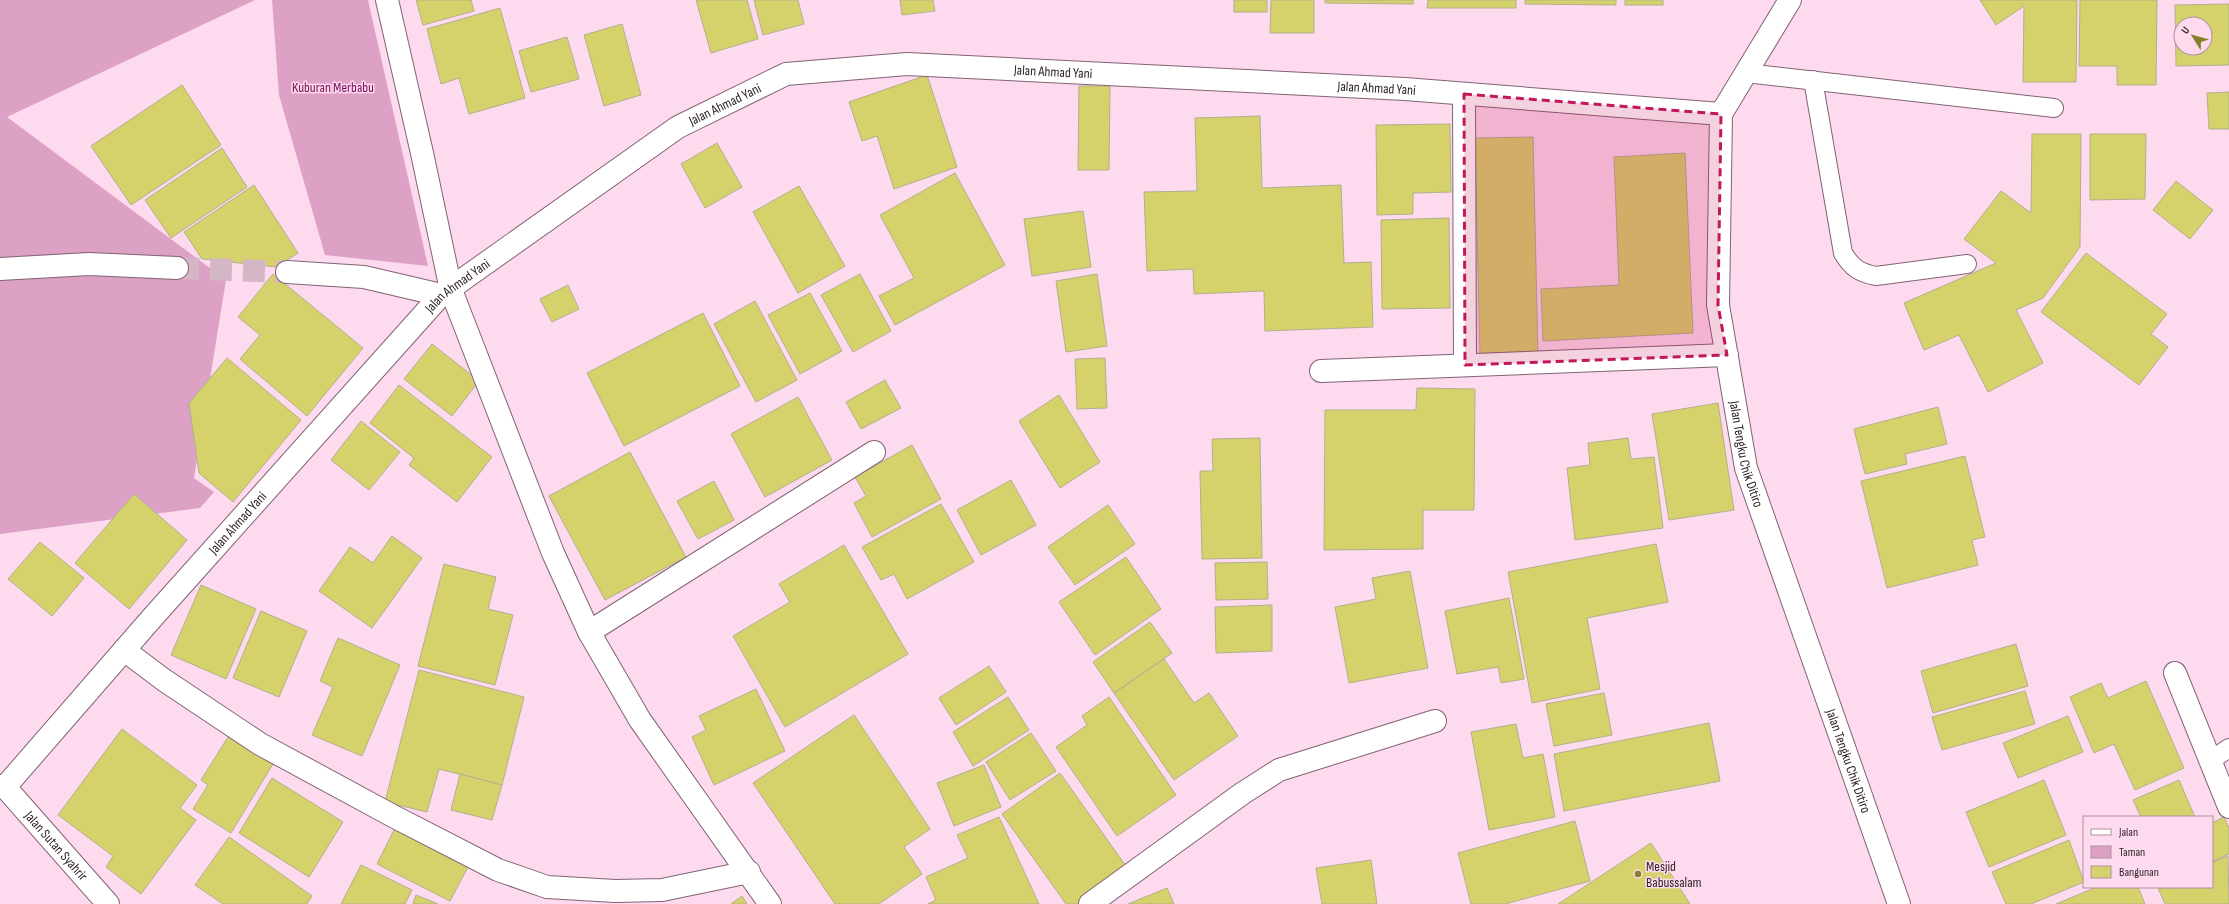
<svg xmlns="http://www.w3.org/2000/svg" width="2229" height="904" font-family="'Sofia Sans Condensed',sans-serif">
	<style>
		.green { fill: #dda1c5 }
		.building { fill: #d6d26b; stroke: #b0b08e; fill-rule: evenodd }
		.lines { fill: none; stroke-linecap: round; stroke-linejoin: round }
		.minor-tunnel { stroke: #d4b6c7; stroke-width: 22; stroke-dasharray: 22 11; stroke-linecap: butt }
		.service-casing { stroke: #816374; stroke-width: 20 }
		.minor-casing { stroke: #816374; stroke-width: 24 }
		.tertiary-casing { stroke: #816374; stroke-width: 24 }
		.secondary-casing { stroke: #816374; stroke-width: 24 }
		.service { stroke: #fff; stroke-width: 18 }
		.minor { stroke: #fff; stroke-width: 22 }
		.tertiary { stroke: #fff; stroke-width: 22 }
		.secondary { stroke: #fff; stroke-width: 22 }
		.marked { fill: #c2185b; fill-opacity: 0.2; stroke: #c2185b; stroke-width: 3; stroke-dasharray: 8 5; stroke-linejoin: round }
		.poi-dot { fill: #85812a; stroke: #fddaee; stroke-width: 1.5 }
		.labels { text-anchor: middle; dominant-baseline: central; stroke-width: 3; stroke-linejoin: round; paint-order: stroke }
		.street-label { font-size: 14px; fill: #31242b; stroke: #fddaee }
		.park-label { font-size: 14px; fill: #770d5a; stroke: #fddaee }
		.poi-label { font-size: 14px; fill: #31242b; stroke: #fddaee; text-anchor: start }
	</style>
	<rect width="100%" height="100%" fill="#fddaee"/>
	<!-- green -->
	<g class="green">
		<path d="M 0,0 L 255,0 L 7,117 L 226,280 L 194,478 L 214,492 L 200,508 L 0,534 Z"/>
		<path d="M 272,0 L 368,0 L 428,266 L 325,255 L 279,95 Z"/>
	</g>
	<!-- building -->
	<g class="building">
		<path d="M 416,0 L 471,0 L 474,11 L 423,25 Z"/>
		<path d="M 696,0 L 747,0 L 758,39 L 711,53 Z"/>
		<path d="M 754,0 L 798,0 L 804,24 L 763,35 Z"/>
		<path d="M 900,0 L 933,0 L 935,11 L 902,15 Z"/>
		<rect x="1234" y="0" width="33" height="12"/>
		<path d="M 1271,0 L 1314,0 L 1314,33 L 1270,33 Z"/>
		<path d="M 1325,0 L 1413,0 L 1413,4 L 1325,3 Z"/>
		<path d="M 1428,0 L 1516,0 L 1516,8 L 1427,8 Z"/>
		<path d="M 1525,0 L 1616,0 L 1616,5 L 1525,4 Z"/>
		<rect x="1625" y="0" width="38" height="5"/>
		<path d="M 1980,0 L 2077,0 L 2076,82 L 2023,82 L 2024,6 L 1996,25 Z"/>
		<path d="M 2080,0 L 2157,0 L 2156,85 L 2117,85 L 2117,66 L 2079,66 Z"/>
		<path d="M 2229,4 L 2229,65 L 2176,66 L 2175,5 ZM 2181,24 L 2205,24 L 2205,48 L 2181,48 Z"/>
		<path d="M 500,8 L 525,98 L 469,114 L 459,78 L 441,84 L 427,29 Z"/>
		<path d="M 622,24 L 641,95 L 604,106 L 584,35 Z"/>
		<path d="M 567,37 L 579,79 L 531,92 L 519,51 Z"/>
		<path d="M 927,75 L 957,167 L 894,189 L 877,136 L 862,141 L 849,102 Z"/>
		<path d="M 182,85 L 221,145 L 131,205 L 91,146 Z"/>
		<path d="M 1079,86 L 1110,86 L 1109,170 L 1078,170 Z"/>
		<path d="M 2229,92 L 2229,129 L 2209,129 L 2207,93 Z"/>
		<path d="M 1260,116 L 1262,188 L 1341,185 L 1344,263 L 1371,262 L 1373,327 L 1265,331 L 1264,291 L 1194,294 L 1193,269 L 1147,271 L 1144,192 L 1197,191 L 1195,118 Z"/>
		<path d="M 1450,124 L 1451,192 L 1413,193 L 1413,214 L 1377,215 L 1376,125 Z"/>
		<path d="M 2032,134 L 2081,134 L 2080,247 L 2043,298 L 2016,310 L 2043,363 L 1988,392 L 1959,335 L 1924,350 L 1904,303 L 1996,263 L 1964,239 L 2001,191 L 2031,213 Z"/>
		<path d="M 2090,134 L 2146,134 L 2145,199 L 2090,200 Z"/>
		<path d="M 1533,137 L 1538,354 L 1480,356 L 1475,138 Z"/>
		<path d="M 717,143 L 742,187 L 705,208 L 681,164 Z"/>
		<path d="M 222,148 L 247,187 L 171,238 L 145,200 Z"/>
		<path d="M 1685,153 L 1693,333 L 1543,341 L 1541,289 L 1619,285 L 1614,157 Z"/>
		<path d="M 955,173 L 1005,265 L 895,325 L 879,296 L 914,278 L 880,215 Z"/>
		<path d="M 2176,181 L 2213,210 L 2190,239 L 2153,210 Z"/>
		<path d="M 254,185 L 298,253 L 276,267 L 202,259 L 184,232 Z"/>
		<path d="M 799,186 L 845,266 L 798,293 L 753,212 Z"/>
		<path d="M 1083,211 L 1091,267 L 1032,276 L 1024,219 Z"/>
		<path d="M 1449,218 L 1450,308 L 1382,309 L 1381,220 Z"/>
		<path d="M 2086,253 L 2167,314 L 2151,334 L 2168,347 L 2139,385 L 2041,312 Z"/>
		<path d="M 273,274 L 363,348 L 307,416 L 240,359 L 260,335 L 238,317 Z"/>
		<path d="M 860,274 L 891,331 L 853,352 L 821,295 Z"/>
		<path d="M 1097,274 L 1107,346 L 1066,352 L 1056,281 Z"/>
		<path d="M 568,285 L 579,309 L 552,322 L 540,299 Z"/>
		<path d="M 810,293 L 842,351 L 800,374 L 768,315 Z"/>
		<path d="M 755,301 L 797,380 L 756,402 L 714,324 Z"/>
		<path d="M 703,313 L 740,386 L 624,446 L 587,373 Z"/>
		<path d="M 432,344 L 479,381 L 452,416 L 404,379 Z"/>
		<path d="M 227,358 L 301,420 L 233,502 L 199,473 L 189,403 Z"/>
		<path d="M 1105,358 L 1107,408 L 1077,409 L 1075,359 Z"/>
		<path d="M 885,380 L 901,408 L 861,429 L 846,402 Z"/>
		<path d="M 399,385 L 492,457 L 457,502 L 409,465 L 414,458 L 370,423 Z"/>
		<path d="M 1417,388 L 1475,389 L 1474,510 L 1423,510 L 1423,549 L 1324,550 L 1325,410 L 1416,410 Z"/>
		<path d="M 1059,395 L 1100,462 L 1060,488 L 1019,421 Z"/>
		<path d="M 798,397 L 832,460 L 765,497 L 731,434 Z"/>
		<path d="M 1718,403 L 1734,510 L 1669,520 L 1652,414 Z"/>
		<path d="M 1938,407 L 1947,444 L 1905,454 L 1907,464 L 1865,474 L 1854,429 Z"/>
		<path d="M 361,421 L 400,452 L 369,490 L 331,460 Z"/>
		<path d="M 1260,438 L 1262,558 L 1202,559 L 1200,471 L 1213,471 L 1212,439 Z"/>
		<path d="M 1628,438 L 1631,459 L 1654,457 L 1663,528 L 1575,540 L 1567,468 L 1590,465 L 1588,443 Z"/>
		<path d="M 912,445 L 941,499 L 872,537 L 854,503 L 866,496 L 855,477 Z"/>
		<path d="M 630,452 L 686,557 L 605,600 L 549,496 Z"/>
		<path d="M 1965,456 L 1985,537 L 1972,540 L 1978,565 L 1887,588 L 1861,481 Z"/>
		<path d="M 1011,480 L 1036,525 L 981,555 L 957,510 Z"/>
		<path d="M 714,481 L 734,520 L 698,539 L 677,501 Z"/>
		<path d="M 134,494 L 187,540 L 129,609 L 75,563 Z"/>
		<path d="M 941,504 L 974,562 L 907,599 L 894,574 L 881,580 L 862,547 Z"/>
		<path d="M 1108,505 L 1135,544 L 1075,585 L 1048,547 Z"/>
		<path d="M 392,536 L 422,558 L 372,628 L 319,591 L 350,547 L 373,563 Z"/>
		<path d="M 40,542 L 84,578 L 52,616 L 8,579 Z"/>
		<path d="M 1656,544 L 1668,602 L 1587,618 L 1600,689 L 1532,703 L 1508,572 Z"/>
		<path d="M 844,545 L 908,654 L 785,727 L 733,636 L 790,602 L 779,584 Z"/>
		<path d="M 1126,557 L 1161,609 L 1095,655 L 1059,602 Z"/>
		<path d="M 1267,562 L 1268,599 L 1216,600 L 1215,563 Z"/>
		<path d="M 444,564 L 496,577 L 488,609 L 513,615 L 495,685 L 418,666 Z"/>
		<path d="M 1410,571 L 1428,668 L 1349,683 L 1335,607 L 1376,599 L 1372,578 Z"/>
		<path d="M 201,585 L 256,609 L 226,679 L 171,655 Z"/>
		<path d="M 1509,598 L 1524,679 L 1501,683 L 1498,667 L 1457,674 L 1445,611 Z"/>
		<path d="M 1272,605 L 1272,651 L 1216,653 L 1215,607 Z"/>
		<path d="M 261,611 L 307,631 L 279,697 L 233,678 Z"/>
		<path d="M 1150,622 L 1172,653 L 1114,693 L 1093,662 Z"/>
		<path d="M 338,638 L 400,665 L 362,756 L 312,735 L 333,687 L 320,681 Z"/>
		<path d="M 2016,644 L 2028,686 L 1933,713 L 1921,671 Z"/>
		<path d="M 1164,659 L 1194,703 L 1209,693 L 1238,736 L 1174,780 L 1114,693 Z"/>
		<path d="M 989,666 L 1006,692 L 956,725 L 939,698 Z"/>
		<path d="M 419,670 L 524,697 L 502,785 L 439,769 L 427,812 L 385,802 Z"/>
		<path d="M 2146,681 L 2184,768 L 2135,790 L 2114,744 L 2094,753 L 2070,697 L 2101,683 L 2108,698 Z"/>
		<path d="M 756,689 L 785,751 L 714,785 L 692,737 L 706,730 L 699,716 Z"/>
		<path d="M 2025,691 L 2035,724 L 1942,750 L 1932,717 Z"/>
		<path d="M 1604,693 L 1612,735 L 1554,746 L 1546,704 Z"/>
		<path d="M 1008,697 L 1029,730 L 973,766 L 953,732 Z"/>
		<path d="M 1109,697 L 1176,795 L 1117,836 L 1056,747 L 1087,725 L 1082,716 Z"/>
		<path d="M 854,715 L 930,829 L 904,847 L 922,874 L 879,904 L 835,904 L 753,783 Z"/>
		<path d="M 2068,716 L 2083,752 L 2018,778 L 2003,743 Z"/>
		<path d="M 1709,723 L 1720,781 L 1564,811 L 1554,754 Z"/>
		<path d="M 1516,724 L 1523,758 L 1543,754 L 1555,817 L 1489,830 L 1471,732 Z"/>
		<path d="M 122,729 L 197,785 L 180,808 L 196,820 L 141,894 L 106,867 L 113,856 L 58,815 Z"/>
		<path d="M 1031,733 L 1056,771 L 1010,800 L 986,762 Z"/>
		<path d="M 228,737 L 273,764 L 231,833 L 193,809 L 208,785 L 201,780 Z"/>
		<path d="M 984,765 L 1001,807 L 954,826 L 937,783 Z"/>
		<path d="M 1060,773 L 1128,869 L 1078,904 L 1066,904 L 1002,814 Z"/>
		<path d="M 460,774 L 502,785 L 492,820 L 451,810 Z"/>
		<path d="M 272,778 L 343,822 L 309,877 L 239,833 Z"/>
		<path d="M 2044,780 L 2066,835 L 1989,867 L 1966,812 Z"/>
		<path d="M 2179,780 L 2195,817 L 2141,817 L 2133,800 Z"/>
		<path d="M 999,817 L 1039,904 L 928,904 L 936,900 L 926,877 L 968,858 L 957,835 Z"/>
		<path d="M 2224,817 L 2229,828 L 2229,854 L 2212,862 L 2212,823 Z"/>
		<path d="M 1575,821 L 1590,881 L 1505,904 L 1471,904 L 1458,853 Z"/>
		<path d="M 395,828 L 469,865 L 450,901 L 377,864 Z"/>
		<path d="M 229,837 L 312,896 L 307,904 L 223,904 L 195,885 Z"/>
		<path d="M 2069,840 L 2084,882 L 2031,904 L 2006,904 L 1992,872 Z"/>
		<path d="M 1651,843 L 1690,904 L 1558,904 Z"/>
		<path d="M 2228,856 L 2229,904 L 2165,904 L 2158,888 L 2212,887 L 2212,863 Z"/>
		<path d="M 1371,860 L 1377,904 L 1322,904 L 1316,868 Z"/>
		<path d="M 361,865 L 412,890 L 405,904 L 341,904 Z"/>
		<path d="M 2097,887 L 2138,887 L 2145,904 L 2056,904 Z"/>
		<path d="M 1167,888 L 1174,904 L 1128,904 Z"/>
		<path d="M 416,895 L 438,904 L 413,904 Z"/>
		<path d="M 742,896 L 747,904 L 731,904 Z"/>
	</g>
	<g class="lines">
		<!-- minor-tunnel -->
		<path class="minor-tunnel" d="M 177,268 L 287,272"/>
		<!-- service casing -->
		<g class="service-casing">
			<g id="service">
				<path d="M 1746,73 L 2054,108"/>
				<path d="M 1813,80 L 1843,253 C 1852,268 1860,273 1876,276 L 1967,264"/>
				<path d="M 2210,761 L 2229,748"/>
			</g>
		</g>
		<!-- minor casing -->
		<g class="minor-casing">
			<g id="minor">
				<path d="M 387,0 L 422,153 L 451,290 L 553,553 L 589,632 L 640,720 L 770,904"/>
				<path d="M 1464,94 L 1465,365"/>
				<path d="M 0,269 L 89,264 L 177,268"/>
				<path d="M 287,272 L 364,277 L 441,295"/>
				<path d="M 1321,371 L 1727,355"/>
				<path d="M 589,632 L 874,452"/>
				<path d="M 124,650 L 164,680 L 260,744 L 393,816 L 498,870 L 547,887 L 615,891 L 662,890 L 749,872"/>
				<path d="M 2175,673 L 2229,807"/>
				<path id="s1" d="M 5,787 L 108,904"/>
				<path d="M 1090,904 L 1243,793 L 1279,770 L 1435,721"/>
			</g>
		</g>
		<!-- tertiary casing -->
		<g class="tertiary-casing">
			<g id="tertiary">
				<path id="s2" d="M 0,786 L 5,787 L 152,618 L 441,295 L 678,127 L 786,74 L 907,64 L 1405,89 L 1721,114"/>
			</g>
		</g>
		<!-- secondary casing -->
		<g class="secondary-casing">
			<g id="secondary">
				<path id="s3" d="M 1790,0 L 1721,114 L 1718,305 L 1746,468 L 1899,904"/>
			</g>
		</g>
		<!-- service -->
		<use href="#service" class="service"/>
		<!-- minor -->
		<use href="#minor" class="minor"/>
		<!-- tertiary -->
		<use href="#tertiary" class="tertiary"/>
		<!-- secondary -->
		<use href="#secondary" class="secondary"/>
	</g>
	<!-- marked area -->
	<path class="marked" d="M 1464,94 L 1721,114 L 1718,305 L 1727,355 L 1465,365 Z"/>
	<!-- markers -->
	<circle class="poi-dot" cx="1638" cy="874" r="4"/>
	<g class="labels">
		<!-- street labels -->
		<g class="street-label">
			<text stroke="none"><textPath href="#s2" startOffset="1341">Jalan Ahmad Yani</textPath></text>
			<text stroke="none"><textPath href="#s2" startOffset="1665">Jalan Ahmad Yani</textPath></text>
			<text stroke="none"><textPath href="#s2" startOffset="1005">Jalan Ahmad Yani</textPath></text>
			<text stroke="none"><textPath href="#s2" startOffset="681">Jalan Ahmad Yani</textPath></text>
			<text stroke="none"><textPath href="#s3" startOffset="476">Jalan Tengku Chik Ditiro</textPath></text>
			<text stroke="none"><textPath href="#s2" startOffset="357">Jalan Ahmad Yani</textPath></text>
			<text stroke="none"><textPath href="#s3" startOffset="800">Jalan Tengku Chik Ditiro</textPath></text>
			<text stroke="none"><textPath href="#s1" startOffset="78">Jalan Sutan Syahrir</textPath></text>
		</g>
		<!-- park labels -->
		<g class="park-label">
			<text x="333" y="87">Kuburan Merbabu</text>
		</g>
		<!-- poi labels -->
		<g class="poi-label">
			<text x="1646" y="866">Mesjid<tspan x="1646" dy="16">Babussalam</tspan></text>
		</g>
	</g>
	<!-- legend -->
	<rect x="2083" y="816" width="130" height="72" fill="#fddaee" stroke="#ab91a0"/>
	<rect x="2091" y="829" width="20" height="6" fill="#ffffff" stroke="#ab91a0"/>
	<text x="2119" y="836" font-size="12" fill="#31242b">Jalan</text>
	<rect x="2091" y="846" width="20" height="12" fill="#dda1c5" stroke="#ab91a0"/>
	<text x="2119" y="856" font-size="12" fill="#31242b">Taman</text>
	<rect x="2091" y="866" width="20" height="12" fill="#d6d26b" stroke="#ab91a0"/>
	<text x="2119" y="876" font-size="12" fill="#31242b">Bangunan</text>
	<!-- north arrow -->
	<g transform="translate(2193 36) rotate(307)"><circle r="19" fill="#fddaee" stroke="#ab91a0"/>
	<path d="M0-3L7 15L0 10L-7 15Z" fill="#85812a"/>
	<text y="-6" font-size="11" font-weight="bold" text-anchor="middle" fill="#31242b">U</text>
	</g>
</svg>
